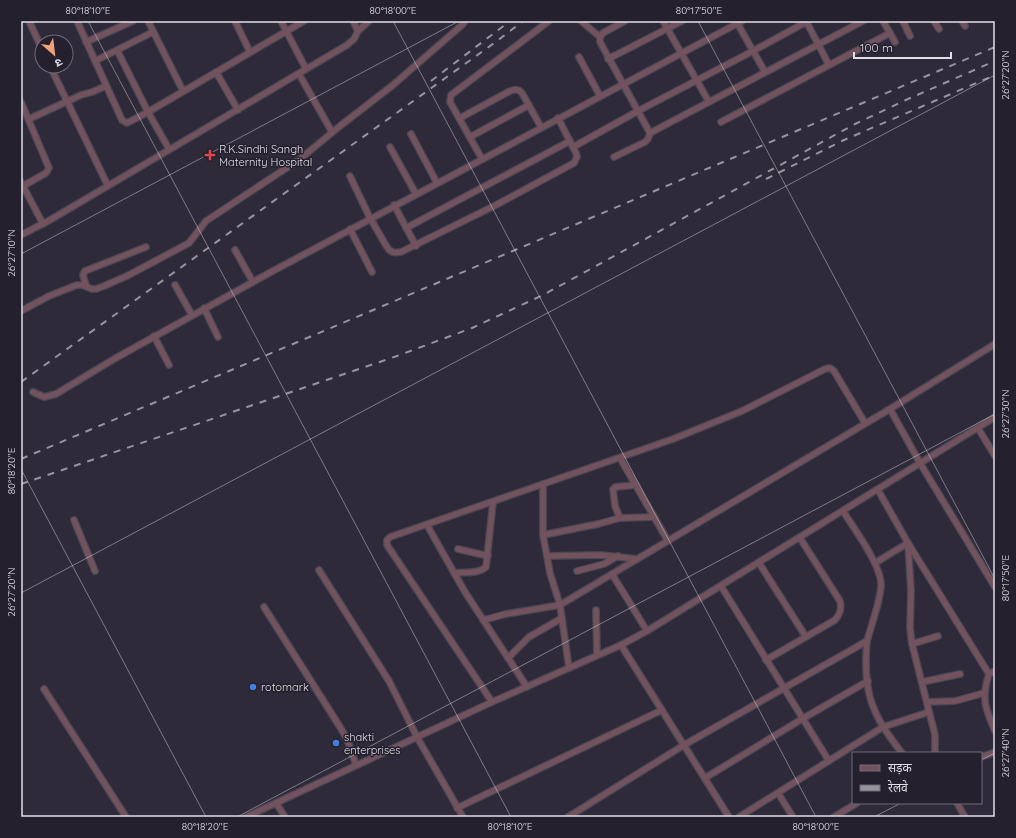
<svg xmlns="http://www.w3.org/2000/svg" width="1016" height="838" font-family="Quicksand,'Noto Sans Devanagari',sans-serif">
	<style>
		.lines { fill: none; stroke-linecap: round; stroke-linejoin: round }
		.street-casing { stroke: #4a4755; stroke-width: 8 }
		.street { stroke: #72525d; stroke-width: 5.5 }
		.rail { stroke: #96939f; stroke-width: 2; stroke-dasharray: 7 7; stroke-linecap: butt }
		.ticks { fill: none; stroke: #e0dee7; stroke-width: 1; stroke-opacity: 0.45 }
		.health-dot { fill: #e0444e; stroke: #24202e; stroke-width: 1.5 }
		.shop-dot { fill: #3f7fe0; stroke: #24202e; stroke-width: 1.5 }
		.labels { text-anchor: middle; dominant-baseline: central; stroke-width: 3; stroke-linejoin: round; paint-order: stroke }
		.poi-label { font-size: 11px; fill: #e0dee7; stroke: #24202e; text-anchor: start }
		.neatline { fill: none; stroke: #e0dee7; stroke-width: 1.5 }
		.ticks-label { font-size: 10px; text-anchor: middle; fill: #e0dee7 }
	</style>
	<rect width="100%" height="100%" fill="#2e2a39"/>
	<g class="lines">
		<!-- street casing -->
		<g class="street-casing">
			<g id="street">
				<path d="M 29,21 L 42,49"/>
				<path d="M 77,21 L 122,120 L 127,123 L 148,112 L 304,21"/>
				<path d="M 148,21 L 183,91"/>
				<path d="M 235,21 L 250,52"/>
				<path d="M 281,21 L 306,69"/>
				<path d="M 353,21 L 358,31"/>
				<path d="M 581,21 L 600,37"/>
				<path d="M 625,21 L 603,33 L 600,37 L 600,42 L 650,133 L 863,21"/>
				<path d="M 663,21 L 709,102"/>
				<path d="M 736,21 L 765,72"/>
				<path d="M 806,21 L 829,65"/>
				<path d="M 883,21 L 895,42"/>
				<path d="M 903,21 L 910,36"/>
				<path d="M 934,21 L 939,29"/>
				<path d="M 962,21 L 965,26"/>
				<path d="M 86,42 L 133,21"/>
				<path d="M 117,50 L 148,112 L 169,149"/>
				<path d="M 579,57 L 600,96"/>
				<path d="M 608,59 L 682,21"/>
				<path d="M 95,61 L 153,32"/>
				<path d="M 50,66 L 108,186"/>
				<path d="M 216,72 L 238,110"/>
				<path d="M 299,74 L 332,132"/>
				<path d="M 21,102 L 49,168 L 46,173 L 23,186 L 21,182"/>
				<path d="M 460,118 L 510,91 C 516,89 518,89 522,93 L 541,127"/>
				<path d="M 29,119 L 81,95 L 92,92 L 106,86"/>
				<path d="M 721,122 L 890,33"/>
				<path d="M 411,134 L 437,183"/>
				<path d="M 470,137 L 529,105"/>
				<path d="M 390,147 L 416,194"/>
				<path d="M 573,147 L 638,111 L 753,51 L 808,21"/>
				<path d="M 614,157 L 645,142 L 648,139 L 650,133"/>
				<path d="M 482,159 L 450,102 L 451,95 L 549,21"/>
				<path d="M 350,176 L 370,218 L 387,247 C 391,253 394,253 401,252 L 496,205 L 574,163 L 577,157 L 576,153 L 558,118"/>
				<path d="M 21,187 L 23,186 L 43,224"/>
				<path d="M 394,205 L 416,246"/>
				<path d="M 406,228 L 570,141"/>
				<path d="M 350,229 L 372,272"/>
				<path d="M 21,235 L 50,220 L 347,45 L 354,39 L 358,31 L 369,21"/>
				<path d="M 235,250 L 253,282"/>
				<path d="M 175,285 L 192,315"/>
				<path d="M 86,286 L 83,275 L 85,271 L 146,247"/>
				<path d="M 204,308 L 218,337"/>
				<path d="M 21,311 L 49,296 L 77,285 L 82,285 L 92,289 L 96,289 L 104,286 L 127,276 L 189,243 L 206,221 L 300,159 L 340,126 L 393,85 L 462,25 L 465,21"/>
				<path d="M 154,336 L 169,365"/>
				<path d="M 33,392 L 44,397 L 56,394 L 114,359 L 271,272 L 742,21"/>
				<path d="M 890,409 L 920,463 L 995,587"/>
				<path d="M 978,428 L 995,456"/>
				<path d="M 620,458 L 668,541"/>
				<path d="M 543,484 L 543,535 L 550,573 L 560,605 L 569,668"/>
				<path d="M 878,490 L 908,543 L 989,674"/>
				<path d="M 620,518 L 615,506 L 613,489 L 615,487 L 636,485"/>
				<path d="M 74,520 L 95,571"/>
				<path d="M 427,525 L 465,592 L 527,687"/>
				<path d="M 543,535 L 598,524 L 620,518 L 654,517"/>
				<path d="M 458,549 L 488,556"/>
				<path d="M 547,556 L 601,555 L 637,559"/>
				<path d="M 759,563 L 806,637"/>
				<path d="M 875,563 L 908,543 L 911,591 L 910,628 L 912,644 L 935,735 L 935,753"/>
				<path d="M 319,570 L 389,681 L 417,737 L 463,817"/>
				<path d="M 577,571 L 604,564 L 618,556"/>
				<path d="M 454,573 C 464,572 479,574 486,567 L 493,502"/>
				<path d="M 612,574 L 890,409 L 995,344"/>
				<path d="M 721,586 L 829,761"/>
				<path d="M 264,607 L 340,727 L 347,739 L 356,765"/>
				<path d="M 596,610 L 597,655"/>
				<path d="M 483,620 L 506,614 L 560,605 L 612,574 L 647,631"/>
				<path d="M 867,641 C 865,663 865,690 875,711 C 881,726 892,740 902,753"/>
				<path d="M 912,644 L 938,636"/>
				<path d="M 621,645 L 729,817"/>
				<path d="M 508,658 L 529,637 L 562,618"/>
				<path d="M 766,660 L 835,620 C 840,614 842,609 840,601 L 800,538"/>
				<path d="M 995,671 L 989,674 C 981,698 985,708 995,731"/>
				<path d="M 922,682 L 960,674"/>
				<path d="M 44,689 L 126,817"/>
				<path d="M 492,702 L 387,545 L 387,540 L 390,537 L 673,439 L 742,411 L 825,369 L 830,368 L 834,371 L 865,423"/>
				<path d="M 927,702 L 955,701 L 984,693"/>
				<path d="M 981,757 L 995,752"/>
				<path d="M 705,778 L 802,719 L 868,681"/>
				<path d="M 778,793 L 793,817"/>
				<path d="M 276,803 L 285,817"/>
				<path d="M 957,803 L 965,817"/>
				<path d="M 457,808 L 662,710"/>
				<path d="M 246,817 L 492,702 L 621,645 L 647,631 L 995,417"/>
				<path d="M 568,817 L 684,745 L 867,641 C 872,623 879,605 881,587 C 883,567 854,529 843,511"/>
				<path d="M 739,817 L 883,727 L 929,712"/>
				<path d="M 834,817 L 857,803"/>
			</g>
		</g>
		<!-- street -->
		<use href="#street" class="street"/>
		<!-- rail -->
		<g class="rail">
			<path d="M 431,81 L 510,21"/>
			<path d="M 766,179 L 844,140 L 995,75"/>
			<path d="M 21,382 L 497,41 L 523,21"/>
			<path d="M 21,459 L 995,47"/>
			<path d="M 21,484 L 397,356 L 472,328 L 543,295 L 855,124 L 908,99 L 995,61"/>
		</g>
	</g>
	<!-- ticks -->
	<path class="ticks" d="M 88,21 L 511,817M 393,21 L 816,817M 698,21 L 995,579M 21,254 L 459,21M 21,469 L 206,817M 21,593 L 995,75M 981,760 L 995,753M 237,817 L 995,414M 874,817 L 901,803"/>
	<!-- markers -->
	<path class="health-dot" d="M208 149h4v4h4v4h-4v4h-4v-4h-4v-4h4z"/>
	<g class="shop-dot">
		<circle cx="253" cy="687" r="4"/>
		<circle cx="336" cy="743" r="4"/>
	</g>
	<g class="labels">
		<!-- poi labels -->
		<g class="poi-label">
			<text x="219" y="149">R.K.Sindhi Sangh<tspan x="219" dy="13">Maternity Hospital</tspan></text>
			<text x="261" y="687">rotomark</text>
			<text x="344" y="737">shakti<tspan x="344" dy="13">enterprises</tspan></text>
		</g>
	</g>
	<!-- border -->
	<rect width="1016" height="838" fill="none" stroke="#24202e" stroke-width="44"/>
	<!-- legend -->
	<rect x="852" y="752" width="130" height="52" fill="#24202e" stroke="#6f6c78"/>
	<rect x="860" y="765" width="20" height="6" fill="#72525d" stroke="#6f6c78"/>
	<text x="888" y="772" font-size="12" fill="#e0dee7">सड़क</text>
	<rect x="860" y="785" width="20" height="6" fill="#96939f" stroke="#6f6c78"/>
	<text x="888" y="792" font-size="12" fill="#e0dee7">रेलवे</text>
	<!-- north arrow -->
	<g transform="translate(54 54) rotate(152)"><circle r="19" fill="#24202e" stroke="#6f6c78"/>
	<path d="M0-3L7 15L0 10L-7 15Z" fill="#f0a278"/>
	<text y="-6" font-size="11" font-weight="bold" text-anchor="middle" fill="#e0dee7">उ</text>
	</g>
	<!-- scale -->
	<path d="M854 52v6h97v-6" fill="none" stroke="#e0dee7" stroke-width="2"/>
	<text x="860" y="52" font-size="12" fill="#e0dee7" stroke="#24202e" stroke-width="3" paint-order="stroke">100 m</text>
	<rect x="22" y="22" width="972" height="794" class="neatline"/>
	<g class="ticks-label">
		<text x="88" y="14">80°18'10"E</text>
		<text x="393" y="14">80°18'00"E</text>
		<text x="699" y="14">80°17'50"E</text>
		<text transform="translate(1005 75) rotate(-90)" y="4">26°27'20"N</text>
		<text transform="translate(11 253) rotate(-90)" y="4">26°27'10"N</text>
		<text transform="translate(1005 414) rotate(-90)" y="4">26°27'30"N</text>
		<text transform="translate(11 471) rotate(-90)" y="4">80°18'20"E</text>
		<text transform="translate(1005 578) rotate(-90)" y="4">80°17'50"E</text>
		<text transform="translate(11 592) rotate(-90)" y="4">26°27'20"N</text>
		<text transform="translate(1005 753) rotate(-90)" y="4">26°27'40"N</text>
		<text x="205" y="830">80°18'20"E</text>
		<text x="510" y="830">80°18'10"E</text>
		<text x="816" y="830">80°18'00"E</text>
	</g>
</svg>
